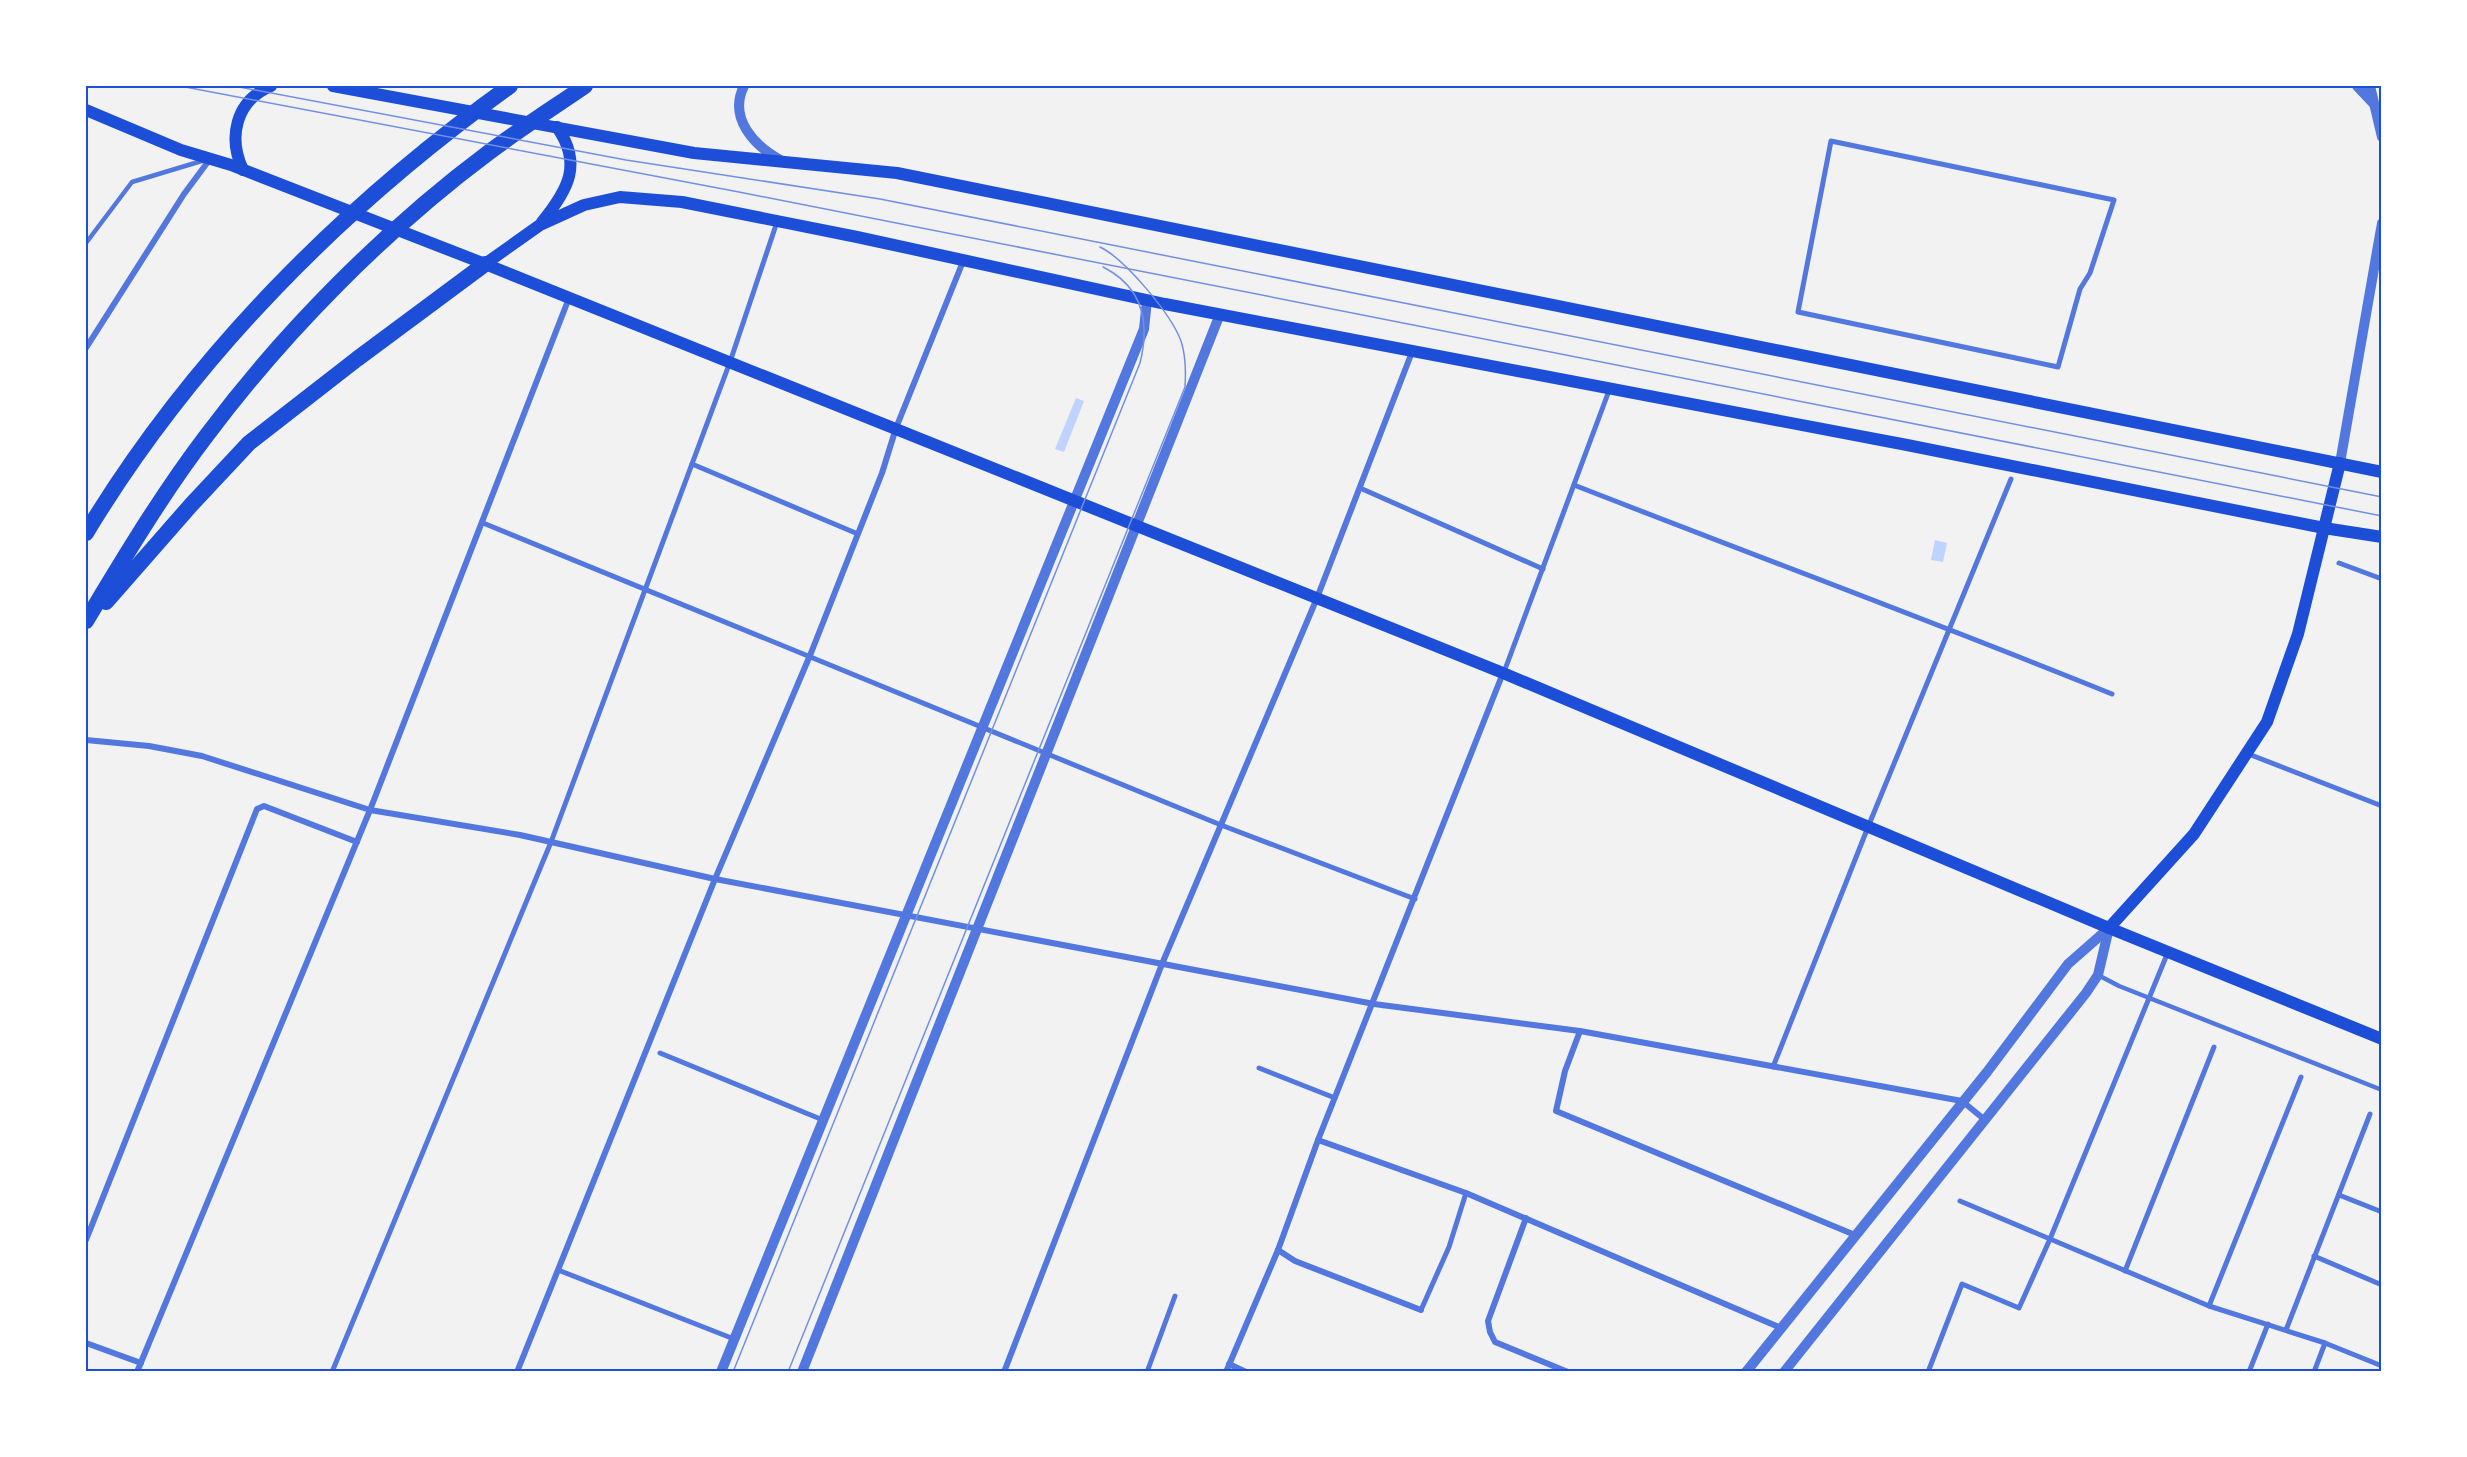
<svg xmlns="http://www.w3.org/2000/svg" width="2467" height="1457" font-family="Poppins,sans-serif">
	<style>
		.water { fill: #bfd3fe }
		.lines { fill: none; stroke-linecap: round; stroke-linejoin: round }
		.service { stroke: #5277de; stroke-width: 4.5 }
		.pedestrian { stroke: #5277de; stroke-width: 5 }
		.minor { stroke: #5277de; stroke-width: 6 }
		.tertiary { stroke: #5277de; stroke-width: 10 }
		.secondary { stroke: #1d4ed8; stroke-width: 12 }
		.trunk { stroke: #1d4ed8; stroke-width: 16 }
		.tram { stroke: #7290e2; stroke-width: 1.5 }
		.neatline { fill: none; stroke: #1d4ed8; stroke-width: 2 }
	</style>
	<rect width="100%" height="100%" fill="#f2f2f2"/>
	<!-- water -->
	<g class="water">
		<path d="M 1076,398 L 1084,401 L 1064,452 L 1055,449 Z"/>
		<path d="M 1935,540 L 1947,543 L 1943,562 L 1931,560 Z"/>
	</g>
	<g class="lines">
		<!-- service -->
		<g class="service">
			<path d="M 86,243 L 132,182 L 205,160"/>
			<path d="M 2098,975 L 2119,986 L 2382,1090"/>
		</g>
		<!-- pedestrian -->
		<g class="pedestrian">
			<path d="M 1831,141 L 2114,200 L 2090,273 L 2080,289 L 2058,367 L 1798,312 Z"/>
			<path d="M 692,464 L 858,534"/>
			<path d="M 1574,485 C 1753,555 1934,622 2112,694"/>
			<path d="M 1360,488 L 1543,569"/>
			<path d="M 483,523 L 1221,825 L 1415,899"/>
			<path d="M 2339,563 L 2382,579"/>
			<path d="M 1504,672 L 1610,388"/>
			<path d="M 2246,753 L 2382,806"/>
			<path d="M 660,1053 L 818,1118"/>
			<path d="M 1773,1067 L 1868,827 L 2011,479"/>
			<path d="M 1259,1068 L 1335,1098"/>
			<path d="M 2339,1195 L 2382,1212"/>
			<path d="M 1960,1201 L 2209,1306 L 2325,1343 L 2382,1366"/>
			<path d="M 2314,1256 L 2382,1285"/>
			<path d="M 558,1270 L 734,1339"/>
			<path d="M 2125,1271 L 2214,1047"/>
			<path d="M 2209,1306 L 2301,1077"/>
			<path d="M 1421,1310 L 1449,1247 L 1466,1193"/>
			<path d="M 2286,1330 L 2370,1114"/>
			<path d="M 332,1372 L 551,842 L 730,362 L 777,222"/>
			<path d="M 1147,1372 L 1175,1296"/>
			<path d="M 1928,1372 L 1962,1284 L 2019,1308 L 2050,1239 L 2168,952"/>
			<path d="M 2249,1372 L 2268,1324"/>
			<path d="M 2314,1372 L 2325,1343"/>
		</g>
		<!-- minor -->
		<g class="minor">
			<path d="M 86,348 L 184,194 L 210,159"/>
			<path d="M 86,740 L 149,746 L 202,756 L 370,810 L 520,835 L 715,879 L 1374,1004 L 1580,1031 L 1962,1101 L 1985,1120"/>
			<path d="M 1580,1031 L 1565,1071 L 1556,1111 L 1855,1235"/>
			<path d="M 1318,1140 L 1466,1193 L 1781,1328"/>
			<path d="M 1526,1218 L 1488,1321 L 1490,1332 L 1495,1342 L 1568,1372"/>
			<path d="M 86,1240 L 257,809 L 264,806 L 357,842"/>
			<path d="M 1278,1250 L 1295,1261 L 1421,1310"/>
			<path d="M 86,1343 L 141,1363"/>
			<path d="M 1229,1364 L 1246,1372"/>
			<path d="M 137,1372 L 370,810 L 569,298"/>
			<path d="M 517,1372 L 715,879 L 811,653 L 882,473 L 896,428 L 964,259"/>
			<path d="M 1004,1372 L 1162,964 L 1317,598 L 1412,352"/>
			<path d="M 1226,1372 L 1278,1250 L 1318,1140 L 1503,673"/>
		</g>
		<!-- tertiary -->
		<g class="tertiary">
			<path d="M 744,86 C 728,118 754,146 782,161"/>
			<path d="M 2357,86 L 2374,104"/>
			<path d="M 2370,86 L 2382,137"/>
			<path d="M 2340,463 L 2382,223"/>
			<path d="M 721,1372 L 1144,329 L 1147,300"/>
			<path d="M 802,1372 L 1220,314"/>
			<path d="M 1746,1372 L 1987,1072 L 2068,964 L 2109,928"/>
			<path d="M 1784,1372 L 2086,993 L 2098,975 L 2109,928"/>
		</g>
		<!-- secondary -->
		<g class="secondary">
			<path d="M 333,86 L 694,153 L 897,173 L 2382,472"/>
			<path d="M 86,110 L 181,150 L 231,165 L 485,264 L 1503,673 L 2109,928 L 2382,1039"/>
			<path d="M 243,170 C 228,138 235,101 271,86"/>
			<path d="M 542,222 C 568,190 583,164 557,127"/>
			<path d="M 485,264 L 540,225 L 584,205 L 620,197 L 682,202 L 857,237 L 1165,304 L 1907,445 L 2324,528 L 2382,537"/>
			<path d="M 2109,928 L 2194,834 L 2267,722 L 2298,634 L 2340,463"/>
		</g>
		<!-- trunk -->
		<g class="trunk">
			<path d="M 86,533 C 193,356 343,206 510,86"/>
			<path d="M 106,602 L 191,505 L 249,443 L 357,359 L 485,264"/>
			<path d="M 86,621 C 124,558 162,494 207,435 C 283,333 386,229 488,153 C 520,129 553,108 585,86"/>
		</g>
		<!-- tram -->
		<g class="tram">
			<path d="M 180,86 L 739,192 L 2382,516"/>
			<path d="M 234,86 L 626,160 L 880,199 L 2382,497"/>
			<path d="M 733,1372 L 1140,363 C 1150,323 1143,287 1103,267"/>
			<path d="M 788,1372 L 1185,387 C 1186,371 1186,356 1181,341 C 1171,314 1125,259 1100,247"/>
		</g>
	</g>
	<!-- border -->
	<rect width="2467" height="1457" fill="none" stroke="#ffffff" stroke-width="174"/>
	<rect x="87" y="87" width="2293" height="1283" class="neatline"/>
</svg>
